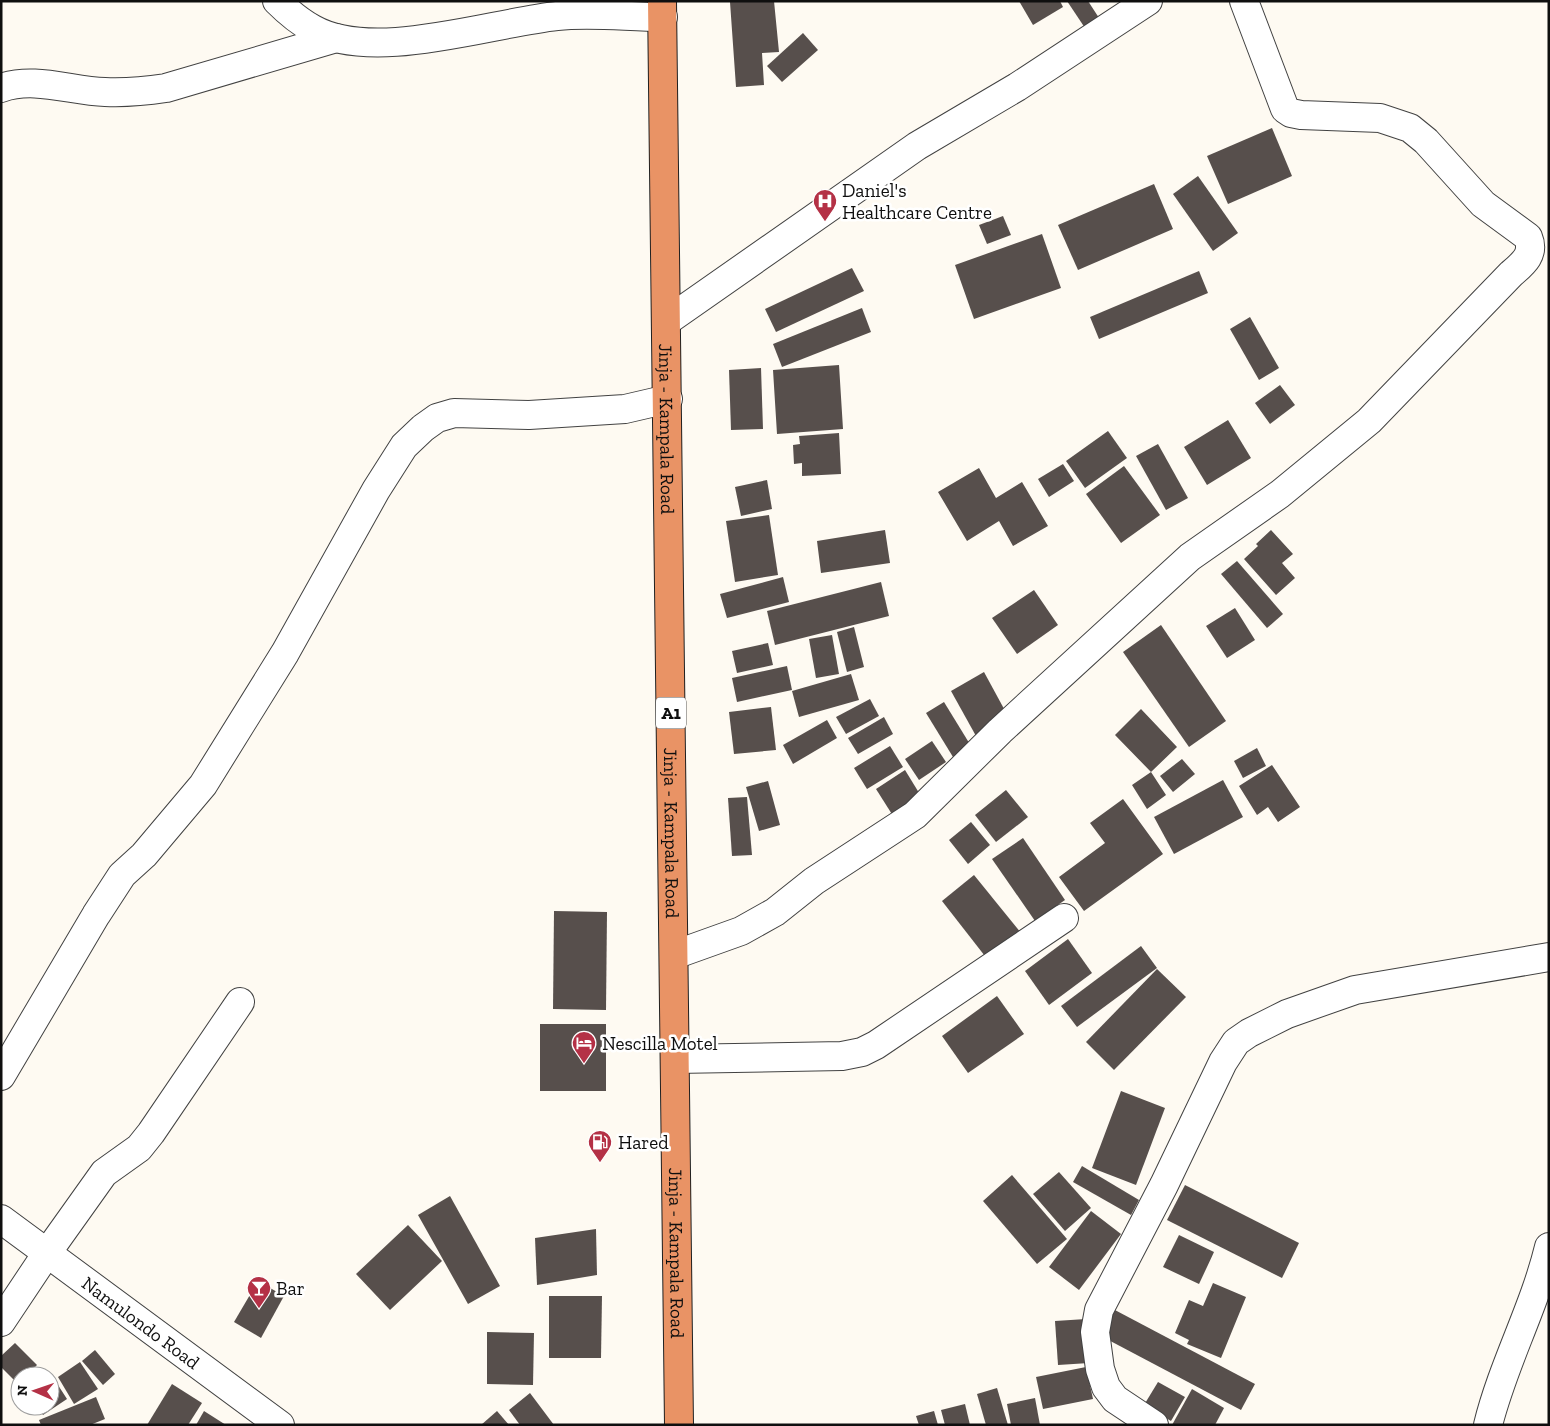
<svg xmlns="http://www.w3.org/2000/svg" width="1550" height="1426" font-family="'Zilla Slab',serif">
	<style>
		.building { fill: #574f4c }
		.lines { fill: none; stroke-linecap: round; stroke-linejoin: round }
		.minor-casing { stroke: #424242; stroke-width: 30 }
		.highway-casing { stroke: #202020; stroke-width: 30 }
		.minor { stroke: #fff; stroke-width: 28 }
		.highway { stroke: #e99365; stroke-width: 28 }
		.labels { text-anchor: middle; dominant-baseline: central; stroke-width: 5; stroke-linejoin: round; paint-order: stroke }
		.shield { fill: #fff; stroke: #575757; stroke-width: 1 }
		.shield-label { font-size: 18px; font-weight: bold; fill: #0f0f0f }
		.poi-label { font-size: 19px; fill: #0f0f0f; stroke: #fff; text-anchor: start }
		.street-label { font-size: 19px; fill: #0f0f0f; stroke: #fff }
	</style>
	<rect width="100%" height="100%" fill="#fefaf2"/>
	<!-- building -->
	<g class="building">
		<path d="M 774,1 L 779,52 L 762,53 L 764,85 L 736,87 L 730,2 Z"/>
		<path d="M 1019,1 L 1060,1 L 1063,7 L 1033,25 Z"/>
		<path d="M 1067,1 L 1088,1 L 1101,21 L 1087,31 Z"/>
		<path d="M 803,33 L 818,50 L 782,82 L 767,66 Z"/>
		<path d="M 1272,128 L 1292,176 L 1228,204 L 1207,156 Z"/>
		<path d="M 1198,176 L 1238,233 L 1213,251 L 1173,194 Z"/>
		<path d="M 1154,184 L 1173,229 L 1078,270 L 1058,225 Z"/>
		<path d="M 1003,216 L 1011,235 L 987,244 L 979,225 Z"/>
		<path d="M 1042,234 L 1061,288 L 974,319 L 955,265 Z"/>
		<path d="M 852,268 L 864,291 L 776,332 L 765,309 Z"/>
		<path d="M 1199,271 L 1208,293 L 1099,339 L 1090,317 Z"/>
		<path d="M 862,308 L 871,332 L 782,367 L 773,344 Z"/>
		<path d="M 1250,317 L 1279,368 L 1259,380 L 1230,329 Z"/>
		<path d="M 839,365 L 843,429 L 777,434 L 773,370 Z"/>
		<path d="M 761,368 L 763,429 L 731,430 L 729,370 Z"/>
		<path d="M 1280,385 L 1295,405 L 1270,424 L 1255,403 Z"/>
		<path d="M 1228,420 L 1251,458 L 1207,485 L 1184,447 Z"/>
		<path d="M 1108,431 L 1127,458 L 1085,488 L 1066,461 Z"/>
		<path d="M 839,433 L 841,474 L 802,476 L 802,463 L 794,464 L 793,445 L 800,444 L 799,436 Z"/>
		<path d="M 1158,444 L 1188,498 L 1166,510 L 1136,456 Z"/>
		<path d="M 1063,464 L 1074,481 L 1049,497 L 1038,479 Z"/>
		<path d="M 1124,466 L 1160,515 L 1121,543 L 1086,494 Z"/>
		<path d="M 979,468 L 996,498 L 1022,482 L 1048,526 L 1013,546 L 999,521 L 967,541 L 938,492 Z"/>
		<path d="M 767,480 L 772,509 L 741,516 L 735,487 Z"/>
		<path d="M 769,515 L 778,575 L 735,582 L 726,521 Z"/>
		<path d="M 885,530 L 890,563 L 821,573 L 817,541 Z"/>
		<path d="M 1271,530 L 1293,554 L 1282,563 L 1295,578 L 1276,595 L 1244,559 L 1258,546 L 1256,544 Z"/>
		<path d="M 1237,561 L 1283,614 L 1267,628 L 1221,574 Z"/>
		<path d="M 783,577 L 789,602 L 727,618 L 720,594 Z"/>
		<path d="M 881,582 L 889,616 L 775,645 L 767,611 Z"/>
		<path d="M 1034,590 L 1058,625 L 1017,654 L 992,618 Z"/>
		<path d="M 1235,608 L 1255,640 L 1227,658 L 1206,626 Z"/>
		<path d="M 1161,625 L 1226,721 L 1189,747 L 1123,652 Z"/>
		<path d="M 854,627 L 864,667 L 847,672 L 837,632 Z"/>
		<path d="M 832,635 L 839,674 L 816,678 L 809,639 Z"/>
		<path d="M 768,643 L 773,665 L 737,673 L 732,651 Z"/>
		<path d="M 787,666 L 792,690 L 737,702 L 732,678 Z"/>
		<path d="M 984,672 L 1009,718 L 976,736 L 951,691 Z"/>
		<path d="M 851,674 L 859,700 L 799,717 L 792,691 Z"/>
		<path d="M 870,699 L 879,716 L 846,734 L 836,717 Z"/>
		<path d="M 944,702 L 971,746 L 953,757 L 926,713 Z"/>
		<path d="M 771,707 L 776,750 L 734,754 L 729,712 Z"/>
		<path d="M 1141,709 L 1177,747 L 1151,772 L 1166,795 L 1147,809 L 1132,785 L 1151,772 L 1115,735 Z"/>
		<path d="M 884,717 L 893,734 L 858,754 L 848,738 Z"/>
		<path d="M 827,720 L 837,738 L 793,764 L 783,745 Z"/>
		<path d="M 932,741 L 946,762 L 919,780 L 905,759 Z"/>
		<path d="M 890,746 L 903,767 L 867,789 L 854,768 Z"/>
		<path d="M 1257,748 L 1266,766 L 1243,778 L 1234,761 Z"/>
		<path d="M 1182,759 L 1195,774 L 1173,792 L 1160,776 Z"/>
		<path d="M 1272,765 L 1300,807 L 1278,822 L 1268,807 L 1257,815 L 1239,786 Z"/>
		<path d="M 905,770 L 924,801 L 895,819 L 876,789 Z"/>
		<path d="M 1223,780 L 1243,817 L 1174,854 L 1154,817 Z"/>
		<path d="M 768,781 L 780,825 L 759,831 L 746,787 Z"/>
		<path d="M 1006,790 L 1028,817 L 996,842 L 975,815 Z"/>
		<path d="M 747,797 L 752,855 L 732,856 L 728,798 Z"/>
		<path d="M 1123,799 L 1163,854 L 1084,911 L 1059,877 L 1105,843 L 1090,823 Z"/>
		<path d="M 971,822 L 990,845 L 968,864 L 949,840 Z"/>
		<path d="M 1023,838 L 1065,900 L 1035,921 L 992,859 Z"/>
		<path d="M 974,875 L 1021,933 L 988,960 L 942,901 Z"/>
		<path d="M 554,911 L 607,912 L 606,1010 L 553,1009 Z"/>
		<path d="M 1068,939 L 1092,973 L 1049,1005 L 1025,971 Z"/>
		<path d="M 1141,946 L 1157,968 L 1077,1027 L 1061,1006 Z"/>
		<path d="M 1157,969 L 1186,997 L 1114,1070 L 1086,1042 Z"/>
		<path d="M 997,996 L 1024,1034 L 968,1073 L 942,1036 Z"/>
		<rect x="540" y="1024" width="66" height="67"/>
		<path d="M 1121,1091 L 1165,1108 L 1136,1185 L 1092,1168 Z"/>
		<path d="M 1082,1166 L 1139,1200 L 1131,1215 L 1073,1182 Z"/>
		<path d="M 1059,1172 L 1091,1208 L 1065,1231 L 1033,1194 Z"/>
		<path d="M 1012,1175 L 1067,1239 L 1037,1264 L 983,1201 Z"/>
		<path d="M 1185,1185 L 1299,1243 L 1282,1278 L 1167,1220 Z"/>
		<path d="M 450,1196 L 500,1286 L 468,1304 L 418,1215 Z"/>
		<path d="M 1091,1211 L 1121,1234 L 1079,1290 L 1049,1267 Z"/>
		<path d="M 408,1225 L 442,1261 L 390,1310 L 356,1274 Z"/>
		<path d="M 596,1229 L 597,1275 L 537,1285 L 535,1238 Z"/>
		<path d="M 1179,1235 L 1214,1252 L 1199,1284 L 1163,1267 Z"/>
		<path d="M 258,1281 L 284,1296 L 261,1338 L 234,1322 Z"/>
		<path d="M 1213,1283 L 1246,1297 L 1221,1358 L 1187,1344 L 1189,1340 L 1175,1333 L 1189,1300 L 1203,1306 Z"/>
		<path d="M 549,1296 L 602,1296 L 601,1358 L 549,1358 Z"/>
		<path d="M 1113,1309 L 1255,1384 L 1241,1410 L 1099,1335 Z"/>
		<path d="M 1086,1319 L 1089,1363 L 1058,1365 L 1055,1321 Z"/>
		<path d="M 487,1332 L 534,1333 L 533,1385 L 487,1384 Z"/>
		<path d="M 15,1343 L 37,1365 L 26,1376 L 20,1376 L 18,1384 L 1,1367 L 1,1356 Z"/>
		<path d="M 95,1350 L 115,1374 L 103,1385 L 82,1361 Z"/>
		<path d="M 80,1362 L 98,1389 L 74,1404 L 58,1377 Z"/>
		<path d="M 1086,1367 L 1093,1399 L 1043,1409 L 1036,1377 Z"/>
		<path d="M 56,1382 L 67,1399 L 43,1415 L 37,1406 L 50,1406 L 50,1386 Z"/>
		<path d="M 1158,1382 L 1185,1397 L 1171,1421 L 1144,1405 Z"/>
		<path d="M 172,1384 L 202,1403 L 188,1425 L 147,1425 Z"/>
		<path d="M 997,1388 L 1008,1425 L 986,1425 L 977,1394 Z"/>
		<path d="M 1192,1389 L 1224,1408 L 1215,1425 L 1172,1425 Z"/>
		<path d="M 530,1393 L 554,1425 L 520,1425 L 509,1410 Z"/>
		<path d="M 96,1397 L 105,1419 L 90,1425 L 41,1425 L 39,1420 Z"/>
		<path d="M 1035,1398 L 1040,1425 L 1011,1425 L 1007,1404 Z"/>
		<path d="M 965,1404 L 970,1425 L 945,1425 L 941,1410 Z"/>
		<path d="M 204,1411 L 226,1425 L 196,1425 Z"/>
		<path d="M 497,1411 L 509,1425 L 481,1425 Z"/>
		<path d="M 934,1411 L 938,1425 L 919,1425 L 916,1416 Z"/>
	</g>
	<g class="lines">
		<!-- minor casing -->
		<g class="minor-casing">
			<g id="minor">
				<path d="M 277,1 C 287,11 300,22 313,29 C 373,63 490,23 557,16 C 591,12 628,17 663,17"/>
				<path d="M 1,88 C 34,76 71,91 105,92 C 126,93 146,91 166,88 L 336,38"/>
				<path d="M 667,321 L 917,146 L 1017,87 L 1148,1"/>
				<path d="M 674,955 L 741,931 L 775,912 L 814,881 L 915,815 L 1000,731 L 1190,557 L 1280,494 L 1369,421 L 1511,274 C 1524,263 1535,254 1528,237 L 1483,204 L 1426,141 L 1410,128 L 1380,118 L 1301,115 L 1291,113 L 1285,109 L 1244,1"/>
				<path d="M 675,1059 L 842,1056 L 862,1052 L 876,1045 L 1064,918"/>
				<path d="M 1,1076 L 96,915 L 122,875 L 144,855 L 203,785 L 285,653 L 376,490 L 404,446 L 423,428 L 437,418 L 454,413 L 529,415 L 625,409 L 668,399"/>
				<path id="s1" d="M 1,1219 L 280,1425"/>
				<path d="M 1,1322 L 47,1253 L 104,1173 L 139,1148 L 151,1133 L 240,1002"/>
				<path d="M 1154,1425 L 1115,1399 L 1106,1387 L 1100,1369 L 1095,1332 L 1099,1310 L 1164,1185 L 1223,1062 L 1236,1042 L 1249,1033 L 1287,1014 L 1355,990 L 1549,957"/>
				<path d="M 1488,1425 C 1503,1364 1534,1309 1549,1247"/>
			</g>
		</g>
		<!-- highway casing -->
		<g class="highway-casing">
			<g id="highway">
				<path id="s2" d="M 662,1 L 679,1425"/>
			</g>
		</g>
		<!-- minor -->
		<use href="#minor" class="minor"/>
		<!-- highway -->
		<use href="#highway" class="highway"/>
	</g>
	<!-- icons -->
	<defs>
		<g id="hospital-pin" transform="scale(1.25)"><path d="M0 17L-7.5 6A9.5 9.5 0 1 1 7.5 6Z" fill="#b43146" stroke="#fff"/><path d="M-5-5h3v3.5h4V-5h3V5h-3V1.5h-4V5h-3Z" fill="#fff"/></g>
		<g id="hotel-pin" transform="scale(1.25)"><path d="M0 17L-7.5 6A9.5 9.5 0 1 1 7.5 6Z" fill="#b43146" stroke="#fff"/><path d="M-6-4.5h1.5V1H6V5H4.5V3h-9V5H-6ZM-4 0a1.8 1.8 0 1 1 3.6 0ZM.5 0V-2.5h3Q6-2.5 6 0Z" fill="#fff"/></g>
		<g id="fuel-pin" transform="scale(1.25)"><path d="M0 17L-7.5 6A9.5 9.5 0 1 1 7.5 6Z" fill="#b43146" stroke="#fff"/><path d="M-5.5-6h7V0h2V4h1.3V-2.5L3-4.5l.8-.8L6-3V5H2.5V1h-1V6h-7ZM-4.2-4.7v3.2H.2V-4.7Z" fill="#fff"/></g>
		<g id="bar-pin" transform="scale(1.25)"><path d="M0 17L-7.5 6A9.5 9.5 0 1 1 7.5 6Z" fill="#b43146" stroke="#fff"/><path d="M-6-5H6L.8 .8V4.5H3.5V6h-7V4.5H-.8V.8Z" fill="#fff"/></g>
	</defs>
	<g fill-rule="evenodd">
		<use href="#hospital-pin" x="825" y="201"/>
		<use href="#hotel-pin" x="584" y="1043"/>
		<use href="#fuel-pin" x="600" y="1142"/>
		<use href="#bar-pin" x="259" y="1288"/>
	</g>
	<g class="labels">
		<!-- shield labels -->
		<rect class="shield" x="656" y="697.5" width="30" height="31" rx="4"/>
		<g class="shield-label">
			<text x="671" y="713">A1</text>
		</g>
		<!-- poi labels -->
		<g class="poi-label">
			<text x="842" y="190">Daniel's<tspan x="842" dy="22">Healthcare Centre</tspan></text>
			<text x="602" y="1043">Nescilla Motel</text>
			<text x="618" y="1142">Hared</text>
			<text x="276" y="1288">Bar</text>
		</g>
		<!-- street labels -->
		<g class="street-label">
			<text stroke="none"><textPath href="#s2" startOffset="428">Jinja - Kampala Road</textPath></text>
			<text stroke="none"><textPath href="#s2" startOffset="832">Jinja - Kampala Road</textPath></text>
			<text stroke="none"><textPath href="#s2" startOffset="1252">Jinja - Kampala Road</textPath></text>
			<text stroke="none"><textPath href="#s1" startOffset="174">Namulondo Road</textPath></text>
		</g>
	</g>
	<!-- border -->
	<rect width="1550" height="1426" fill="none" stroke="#0f0f0f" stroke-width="5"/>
	<!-- north arrow -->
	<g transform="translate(35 1391) rotate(272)"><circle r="24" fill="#ffffff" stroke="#9f9f9f"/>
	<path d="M0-4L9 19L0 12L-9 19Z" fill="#b43146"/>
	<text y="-8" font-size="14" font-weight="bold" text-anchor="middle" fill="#0f0f0f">N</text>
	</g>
</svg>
